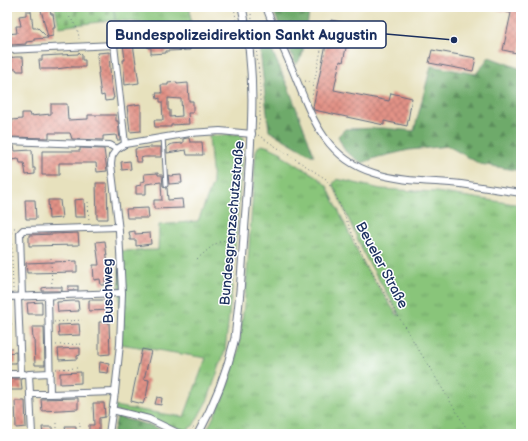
<svg xmlns="http://www.w3.org/2000/svg" width="528" height="441" font-family="'Balsamiq Sans',sans-serif">
	<style>
		.grass { fill: url(#grass-tufts); stroke: #527a6c }
		.forest { fill: url(#forest-firs); stroke: #446c64 }
		.cemetery { fill: url(#cemetery-stones); stroke: #527a6c }
		.building { fill: url(#building-cross-hatch); fill-rule: evenodd }
		.lines { fill: none; stroke-linecap: round; stroke-linejoin: round }
		.service-casing { stroke: #626d7f; stroke-width: 5 }
		.minor-casing { stroke: #626d7f; stroke-width: 8 }
		.tertiary-casing { stroke: #626d7f; stroke-width: 9 }
		.path { stroke: #626d7f; stroke-width: 1; stroke-dasharray: 1 3; stroke-linecap: butt }
		.service { stroke: #fff; stroke-width: 3 }
		.minor { stroke: #fff; stroke-width: 6 }
		.tertiary { stroke: #fff; stroke-width: 7 }
		.labels { text-anchor: middle; dominant-baseline: central; stroke-width: 3; stroke-linejoin: round; paint-order: stroke }
		.street-label { font-size: 14px; fill: #1b2f5e; stroke: #fff }
		.leader { fill: none; stroke: #1b2f5e; stroke-width: 1.5 }
		.callout-dot { fill: #1b2f5e; stroke: #fff; stroke-width: 1.5 }
		.callout { fill: #fff; stroke: #1b2f5e; stroke-width: 1.5 }
		.callout-label { font-size: 15px; text-anchor: middle; font-weight: bold; fill: #1b2f5e }
	</style>
	<defs>
		<pattern id="grass-tufts" width="24" height="20" patternUnits="userSpaceOnUse"><rect width="24" height="20" fill="#89c57a"/><path d="M3 7l-1-3M5 7V3M7 7l1-3M15 17l-1-3M17 17v-4M19 17l1-3" fill="none" stroke="#6fa067"/></pattern>
		<pattern id="forest-firs" width="22" height="20" patternUnits="userSpaceOnUse"><rect width="22" height="20" fill="#6eaa6a"/><path d="M5 1l3.5 6h-7zM16 11l3.5 6h-7z" fill="#5a8b5a"/></pattern>
		<pattern id="cemetery-stones" width="16" height="16" patternUnits="userSpaceOnUse"><rect width="16" height="16" fill="#89c57a"/><path d="M2 7V4a2 2 0 0 1 4 0v3zM10 15v-3a2 2 0 0 1 4 0v3z" fill="#6fa067"/></pattern>
		<pattern id="building-cross-hatch" width="8" height="8" patternUnits="userSpaceOnUse"><rect width="8" height="8" fill="#e29286"/><path d="M0 0l8 8M0 8l8-8" fill="none" stroke="#b67871"/></pattern>
	</defs>
	<rect width="100%" height="100%" fill="#fff"/>
	<filter id="ink" filterUnits="userSpaceOnUse"><feTurbulence type="fractalNoise" baseFrequency=".025" numOctaves="2"/><feDisplacementMap in="SourceGraphic" scale="8" xChannelSelector="R" yChannelSelector="G"/><feConvolveMatrix kernelMatrix="1 2 1 2 8 2 1 2 1" color-interpolation-filters="sRGB"/></filter>
	<filter id="wash" filterUnits="userSpaceOnUse"><feTurbulence type="fractalNoise" baseFrequency=".012" numOctaves="4" result="noise"/><feDisplacementMap in="SourceGraphic" scale="16" xChannelSelector="R" yChannelSelector="G"/><feGaussianBlur stdDeviation="0.9" result="paint"/><feColorMatrix in="noise" values="0 0 0 0 0 0 0 0 0 0 0 0 0 0 0 0 0 1.4 0 .05"/><feComposite in="paint" operator="in"/></filter>
	<g filter="url(#wash)">
		<rect width="100%" height="100%" fill="#e7e1bd"/>
		<!-- grass -->
		<g class="grass">
			<path d="M 113,7 L 190,7 L 191,28 L 115,20 Z"/>
			<path d="M 240,134 L 243,139 L 232,288 L 225,351 L 208,399 L 193,426 L 185,430 L 149,419 L 112,410 L 113,406 L 184,417 L 206,358 L 120,344 L 119,251 L 158,250 L 159,225 L 198,221 L 213,183 L 209,136 Z"/>
			<path d="M 262,145 L 269,147 L 282,153 L 282,156 L 316,176 L 327,186 L 363,263 L 397,315 L 399,314 L 366,258 L 333,184 L 337,179 L 381,189 L 436,192 L 521,205 L 521,434 L 205,434 L 224,396 L 238,353 L 246,288 L 256,151 L 258,147 Z"/>
		</g>
		<!-- forest -->
		<g class="forest">
			<path d="M 275,7 L 310,7 L 302,56 L 296,65 L 274,12 Z"/>
			<path d="M 262,28 L 289,89 L 314,155 L 311,155 L 269,131 L 258,32 Z"/>
			<path d="M 489,57 L 521,69 L 521,171 L 480,164 L 448,146 L 409,150 L 375,158 L 362,163 L 345,151 L 338,136 L 345,129 L 383,128 L 414,131 L 431,66 L 476,74 Z"/>
			<path d="M 117,417 L 153,426 L 169,434 L 113,434 Z"/>
		</g>
		<!-- cemetery -->
		<path class="cemetery" d="M 55,7 L 113,7 L 115,20 L 59,27 Z"/>
		<g id="blocks">
			<!-- building -->
			<g class="building">
				<path d="M 49,7 L 51,14 L 53,14 L 55,28 L 53,28 L 53,36 L 48,37 L 41,10 Z"/>
				<path d="M 493,7 L 521,7 L 521,54 L 503,50 L 511,13 L 493,9 Z"/>
				<path d="M 26,11 L 31,11 L 33,28 L 38,28 L 48,38 L 34,39 L 34,41 L 26,42 L 26,44 L 11,45 L 10,43 L 7,44 L 7,34 L 17,33 L 16,26 L 21,26 L 19,16 L 26,15 Z"/>
				<path d="M 331,20 L 351,24 L 343,62 L 340,61 L 334,90 L 389,101 L 391,93 L 412,98 L 407,126 L 384,121 L 384,125 L 314,110 L 313,107 Z"/>
				<path d="M 187,39 L 187,45 L 190,44 L 190,50 L 166,51 L 166,53 L 151,54 L 151,48 L 148,48 L 147,43 L 172,42 L 172,40 Z"/>
				<path d="M 123,44 L 133,44 L 139,83 L 125,85 L 123,60 L 125,60 Z"/>
				<path d="M 432,50 L 476,58 L 473,71 L 429,63 Z"/>
				<path d="M 79,52 L 82,55 L 82,60 L 85,60 L 85,67 L 71,67 L 56,69 L 40,69 L 39,60 L 42,60 L 42,56 L 78,54 Z"/>
				<path d="M 109,52 L 111,83 L 114,98 L 113,98 L 113,100 L 105,101 L 104,95 L 101,96 L 98,73 L 99,73 L 97,55 L 98,55 L 98,53 Z"/>
				<path d="M 16,57 L 23,57 L 24,71 L 17,71 L 16,69 L 7,69 L 7,58 Z"/>
				<path d="M 177,82 L 177,84 L 188,83 L 189,101 L 193,101 L 193,113 L 188,113 L 189,124 L 171,125 L 171,127 L 155,127 L 154,120 L 163,120 L 162,102 L 160,102 L 160,98 L 157,99 L 156,93 L 162,93 L 161,85 L 168,85 L 168,83 ZM 168,98 L 181,99 L 182,116 L 170,117 L 170,110 L 168,110 Z"/>
				<path d="M 51,104 L 67,104 L 68,120 L 88,119 L 88,115 L 116,115 L 116,121 L 118,121 L 120,140 L 117,140 L 116,135 L 103,136 L 103,140 L 72,139 L 70,133 L 49,133 L 49,138 L 7,137 L 7,123 L 12,123 L 12,120 L 22,119 L 22,113 L 29,113 L 30,116 L 51,114 Z"/>
				<path d="M 141,104 L 141,131 L 130,132 L 127,106 Z"/>
				<path d="M 187,138 L 189,138 L 190,142 L 202,142 L 203,155 L 187,155 L 186,150 L 167,153 L 167,147 L 172,144 L 183,143 L 183,139 Z"/>
				<path d="M 7,146 L 14,146 L 15,151 L 32,150 L 33,168 L 35,168 L 35,174 L 26,175 L 24,163 L 20,163 L 19,159 L 11,160 L 11,157 L 7,157 Z"/>
				<path d="M 150,147 L 161,147 L 161,157 L 144,157 L 141,158 L 142,162 L 136,162 L 135,149 Z"/>
				<path d="M 80,148 L 104,149 L 107,171 L 97,172 L 96,163 L 59,163 L 59,175 L 42,175 L 42,151 L 80,151 Z"/>
				<path d="M 130,161 L 131,169 L 122,170 L 121,162 Z"/>
				<path d="M 158,173 L 158,175 L 162,175 L 163,186 L 167,188 L 168,200 L 182,199 L 183,208 L 154,209 L 154,200 L 162,200 L 161,182 L 146,184 L 146,194 L 136,194 L 136,186 L 141,185 L 141,182 L 145,181 L 144,174 Z"/>
				<path d="M 168,175 L 170,176 L 181,175 L 182,183 L 169,184 Z"/>
				<path d="M 96,183 L 107,183 L 108,219 L 97,219 Z"/>
				<path d="M 84,199 L 85,217 L 75,217 L 74,200 Z"/>
				<path d="M 25,200 L 35,200 L 36,219 L 26,219 Z"/>
				<path d="M 48,200 L 60,200 L 62,218 L 49,219 Z"/>
				<path d="M 148,208 L 149,218 L 127,218 L 126,209 Z"/>
				<path d="M 135,231 L 135,234 L 150,233 L 151,244 L 136,246 L 136,240 L 130,240 L 130,237 L 129,232 Z"/>
				<path d="M 78,233 L 79,245 L 29,246 L 29,235 Z"/>
				<path d="M 105,241 L 110,280 L 105,280 L 105,285 L 101,285 L 100,279 L 94,280 L 93,265 L 99,265 L 96,242 Z"/>
				<path d="M 77,261 L 77,272 L 27,273 L 26,263 Z"/>
				<rect x="68" y="286" width="10" height="4"/>
				<path d="M 47,287 L 62,287 L 62,291 L 42,291 L 42,288 Z"/>
				<path d="M 89,300 L 109,300 L 110,310 L 89,311 Z"/>
				<path d="M 73,301 L 78,301 L 79,311 L 58,312 L 57,302 Z"/>
				<path d="M 42,302 L 42,314 L 28,314 L 27,303 Z"/>
				<path d="M 99,322 L 109,322 L 110,354 L 99,355 Z"/>
				<path d="M 79,324 L 80,335 L 59,336 L 58,325 Z"/>
				<path d="M 32,327 L 44,327 L 45,365 L 35,365 L 34,339 L 33,339 Z"/>
				<path d="M 80,348 L 80,355 L 77,356 L 77,359 L 59,360 L 58,349 Z"/>
				<path d="M 142,349 L 151,351 L 144,379 L 149,380 L 146,398 L 145,398 L 143,404 L 131,401 Z"/>
				<path d="M 16,352 L 16,363 L 7,363 L 7,353 Z"/>
				<path d="M 100,362 L 109,364 L 108,373 L 99,372 Z"/>
				<path d="M 81,372 L 81,383 L 60,384 L 60,373 Z"/>
				<path d="M 7,379 L 21,379 L 22,390 L 7,390 Z"/>
				<path d="M 157,397 L 162,398 L 161,405 L 155,404 Z"/>
				<path d="M 78,398 L 78,409 L 42,411 L 41,399 Z"/>
				<path d="M 15,401 L 25,401 L 26,427 L 16,428 Z"/>
				<path d="M 93,403 L 104,403 L 105,417 L 99,418 L 99,434 L 89,434 L 89,425 L 94,425 Z"/>
				<path d="M 65,426 L 76,426 L 76,434 L 66,434 Z"/>
				<path d="M 42,427 L 53,427 L 53,434 L 43,434 Z"/>
			</g>
		</g>
	</g>
	<g filter="url(#ink)">
		<use href="#blocks" fill-opacity="0" stroke="#626d7f" stroke-width="1"/>
		<g class="lines">
			<!-- service casing -->
			<g class="service-casing">
				<path id="service" d="M 163,137 L 166,185"/>
			</g>
			<!-- minor casing -->
			<g class="minor-casing">
				<g id="minor">
					<path d="M 266,7 C 274,29 284,50 293,71 C 311,115 324,158 374,173 C 402,182 432,181 461,184 C 481,187 501,190 521,193"/>
					<path d="M 114,45 L 118,39 L 123,36 L 189,32"/>
					<path d="M 7,50 L 114,45 L 125,144"/>
					<path d="M 7,141 L 110,145 L 117,149 L 125,144 L 190,133 L 220,131 L 252,134"/>
					<path d="M 48,296 L 50,394 L 30,394 L 29,374 L 50,373"/>
					<path d="M 7,297 L 122,293"/>
					<path d="M 18,297 L 21,374"/>
					<path d="M 22,297 L 20,233 L 23,230 L 118,227"/>
					<path d="M 7,374 L 24,374"/>
					<path d="M 30,394 L 32,434"/>
					<path d="M 50,394 L 115,392"/>
					<path d="M 112,410 L 149,419 L 180,434"/>
					<path d="M 109,434 L 115,392 L 120,344 L 122,293 L 119,231 L 111,164 L 112,156 L 117,149"/>
				</g>
			</g>
			<!-- tertiary casing -->
			<g class="tertiary-casing">
				<path id="tertiary" d="M 198,434 C 215,403 227,372 235,338 C 236,329 237,320 238,311 C 242,277 243,243 246,209 C 251,140 258,75 242,7"/>
			</g>
			<!-- path -->
			<g class="path">
				<path d="M 63,7 C 69,20 78,22 79,39"/>
				<path d="M 67,7 L 72,10 L 85,10"/>
				<path d="M 85,7 L 85,10 L 104,7"/>
				<path d="M 234,7 L 241,47"/>
				<path d="M 251,14 L 254,29"/>
				<path d="M 254,32 L 260,81 L 260,116 L 258,130"/>
				<path d="M 305,81 L 314,83 L 312,98"/>
				<path d="M 314,83 L 326,27 L 316,24"/>
				<path d="M 258,135 L 326,179 L 334,192 L 356,242 L 375,278 L 470,434"/>
				<path d="M 88,202 L 89,222"/>
				<path d="M 7,242 L 11,240"/>
				<path d="M 51,258 L 52,289"/>
				<path d="M 197,259 C 212,247 217,238 237,240"/>
				<path d="M 13,289 L 11,228 L 16,228"/>
				<path d="M 54,322 L 82,320"/>
				<path d="M 7,324 L 12,324"/>
				<path d="M 56,345 L 83,344"/>
				<path d="M 7,348 L 14,348"/>
				<path d="M 56,369 L 77,368"/>
				<path d="M 80,422 L 80,434"/>
				<path d="M 57,423 L 57,434"/>
				<path d="M 187,434 L 194,427"/>
			</g>
			<!-- service -->
			<use href="#service" class="service"/>
			<!-- minor -->
			<use href="#minor" class="minor"/>
			<!-- tertiary -->
			<use href="#tertiary" class="tertiary"/>
		</g>
	</g>
	<g class="labels">
		<!-- street labels -->
		<g class="street-label">
			<text transform="translate(232 223) rotate(-85)">Bundesgrenzschutzstraße</text>
			<text transform="translate(382 265) rotate(62)">Beueler Straße</text>
			<text transform="translate(108 291) rotate(-91)">Buschweg</text>
		</g>
	</g>
	<!-- callouts -->
	<path class="leader" d="M454 40L386 34"/>
	<circle class="callout-dot" cx="454" cy="40" r="4"/>
	<rect class="callout" x="107" y="21" width="279" height="27" rx="4"/>
	<g class="callout-label">
		<text x="246" y="40">Bundespolizeidirektion Sankt Augustin</text>
	</g>
	<!-- margin -->
	<rect width="528" height="441" fill="none" stroke="#fff" stroke-width="24"/>
</svg>
